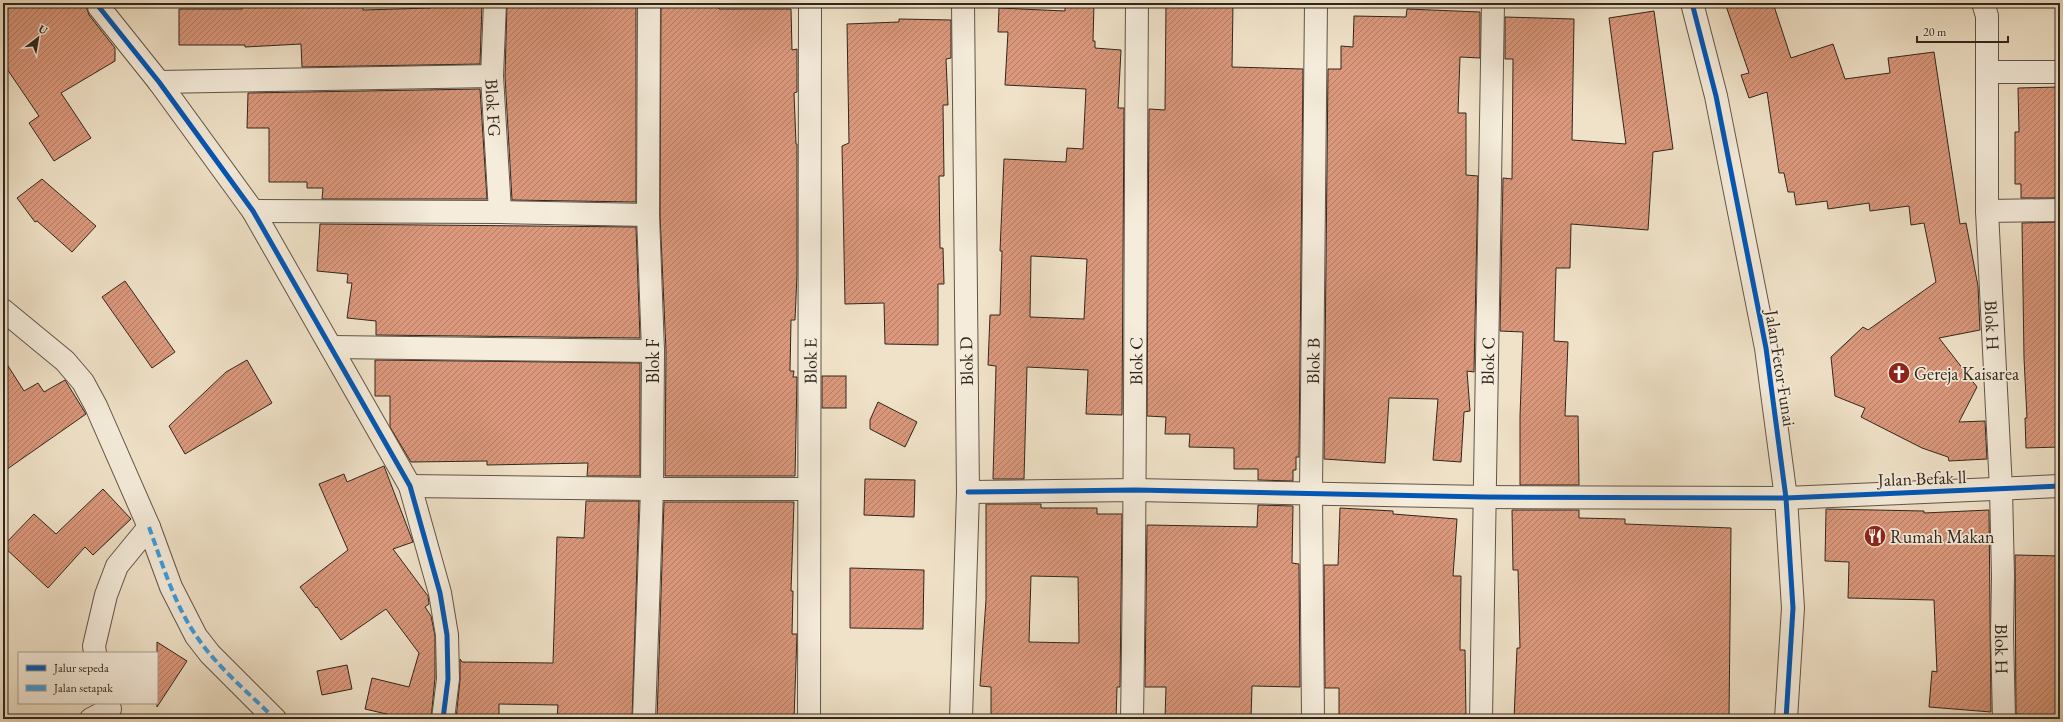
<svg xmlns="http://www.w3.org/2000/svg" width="2063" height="722" font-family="'EB Garamond',serif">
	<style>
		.building { fill: url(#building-hatch); stroke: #30261d; fill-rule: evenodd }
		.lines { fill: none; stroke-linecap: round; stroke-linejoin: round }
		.minor-casing { stroke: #605548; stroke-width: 24 }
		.tertiary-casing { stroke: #605548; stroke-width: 24 }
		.minor { stroke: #f5ecdb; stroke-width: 22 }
		.tertiary { stroke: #f5ecdb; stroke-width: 22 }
		.quiet { stroke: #3e9cdf; stroke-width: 4; stroke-dasharray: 8 4; stroke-linecap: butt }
		.cycleway-casing { stroke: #f5ecdb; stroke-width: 8 }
		.cycleway { stroke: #0057b8; stroke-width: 5 }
		.labels { text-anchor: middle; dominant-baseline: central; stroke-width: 3.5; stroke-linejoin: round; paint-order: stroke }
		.street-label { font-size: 18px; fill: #30261d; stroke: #f5ecdb }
		.poi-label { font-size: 18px; fill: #30261d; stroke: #f5ecdb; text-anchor: start }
	</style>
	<defs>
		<pattern id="building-hatch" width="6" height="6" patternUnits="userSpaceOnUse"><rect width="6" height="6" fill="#db987c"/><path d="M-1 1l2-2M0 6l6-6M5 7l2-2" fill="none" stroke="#b27c65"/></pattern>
	</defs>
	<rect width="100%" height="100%" fill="#f0e2c8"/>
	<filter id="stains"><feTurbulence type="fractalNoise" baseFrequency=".005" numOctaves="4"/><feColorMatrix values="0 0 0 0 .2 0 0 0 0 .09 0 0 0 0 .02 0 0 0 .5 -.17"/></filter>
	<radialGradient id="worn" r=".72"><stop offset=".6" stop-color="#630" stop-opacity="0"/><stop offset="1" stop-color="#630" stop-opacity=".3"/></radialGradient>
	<!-- building -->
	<g class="building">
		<path d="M 3,3 L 87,3 L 87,9 L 89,15 L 115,48 L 115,61 L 61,93 L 91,138 L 54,161 L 29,123 L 39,116 L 3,63 Z"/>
		<path d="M 431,3 L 482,3 L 480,64 L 302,67 L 301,44 L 245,47 L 245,45 L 179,45 L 179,9 L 242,9 L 242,7 L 310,4 L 363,4 L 363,10 L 431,8 Z"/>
		<path d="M 507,3 L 636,3 L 636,202 L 512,200 L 505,76 Z"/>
		<path d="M 661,3 L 719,3 L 719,9 L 791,9 L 792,50 L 797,49 L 797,92 L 794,93 L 796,144 L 797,144 L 797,275 L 795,320 L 791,320 L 790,371 L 794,371 L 793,377 L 797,377 L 795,476 L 665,476 L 666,351 L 660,215 Z"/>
		<path d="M 1065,3 L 1094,3 L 1093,41 L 1095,41 L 1095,48 L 1121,50 L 1118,108 L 1124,108 L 1122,415 L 1086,414 L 1088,370 L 1027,367 L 1024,479 L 993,479 L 996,366 L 988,365 L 990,315 L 1000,315 L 1002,251 L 1000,251 L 1004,159 L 1066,162 L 1067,148 L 1083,149 L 1086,89 L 1005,85 L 1008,32 L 998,32 L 999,8 L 1065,11 ZM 1031,256 L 1087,259 L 1084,319 L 1030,317 Z"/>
		<path d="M 1166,3 L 1233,3 L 1232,67 L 1303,69 L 1299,457 L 1296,457 L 1296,470 L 1293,470 L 1293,481 L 1258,480 L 1258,469 L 1234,469 L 1234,448 L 1189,447 L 1190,434 L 1165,434 L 1166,417 L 1147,416 L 1149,109 L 1165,110 Z"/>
		<path d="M 1725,3 L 1773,3 L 1791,58 L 1833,44 L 1845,79 L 1890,73 L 1888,58 L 1934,52 L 1960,224 L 1966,223 L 1978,286 L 1980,330 L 1939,338 L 1977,387 L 1959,422 L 1985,421 L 1987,459 L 1949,461 L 1948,457 L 1922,448 L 1861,417 L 1865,408 L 1835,396 L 1831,357 L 1863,327 L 1868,330 L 1936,282 L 1924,223 L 1911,225 L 1909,206 L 1870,211 L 1869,203 L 1828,209 L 1827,201 L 1796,205 L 1794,192 L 1788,192 L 1784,173 L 1779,173 L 1767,92 L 1749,98 L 1741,75 L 1749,73 Z"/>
		<path d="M 1407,9 L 1480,12 L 1480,58 L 1460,57 L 1458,113 L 1466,113 L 1466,175 L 1478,176 L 1474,372 L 1467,371 L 1470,411 L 1464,412 L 1461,462 L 1433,460 L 1438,399 L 1389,398 L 1385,463 L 1324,459 L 1328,69 L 1341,69 L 1341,46 L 1353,47 L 1354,16 L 1406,17 Z"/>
		<path d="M 1654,11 L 1673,149 L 1653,152 L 1648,230 L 1571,224 L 1570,268 L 1556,268 L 1554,341 L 1568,342 L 1565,416 L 1578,416 L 1579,485 L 1520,485 L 1520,416 L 1523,332 L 1500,331 L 1503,178 L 1512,179 L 1513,59 L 1505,59 L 1505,17 L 1574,19 L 1572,140 L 1626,144 L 1609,18 Z"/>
		<path d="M 899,19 L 951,20 L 951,58 L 946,59 L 948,105 L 943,105 L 944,176 L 939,176 L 940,248 L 943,248 L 944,284 L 938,284 L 938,345 L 885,344 L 884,303 L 845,304 L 842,146 L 849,143 L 847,24 L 899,22 Z"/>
		<path d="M 2060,87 L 2060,198 L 2021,198 L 2021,184 L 2015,184 L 2015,132 L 2019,132 L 2018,88 Z"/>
		<path d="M 480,89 L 487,199 L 322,199 L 323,188 L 307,188 L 307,182 L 269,182 L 269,128 L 247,128 L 248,93 Z"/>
		<path d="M 42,179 L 96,226 L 72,252 L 37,221 L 35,222 L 17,198 Z"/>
		<path d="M 2060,222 L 2060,447 L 2026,448 L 2025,418 L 2027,418 L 2024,358 L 2022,223 Z"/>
		<path d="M 320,224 L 636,227 L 640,338 L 376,335 L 376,321 L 347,318 L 352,283 L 347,283 L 348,274 L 317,271 Z"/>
		<path d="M 125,281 L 175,352 L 152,368 L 102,297 Z"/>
		<path d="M 3,358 L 24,391 L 38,383 L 44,392 L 65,380 L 86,414 L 3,472 Z"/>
		<path d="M 247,360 L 272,403 L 185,454 L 169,426 L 226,372 Z"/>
		<path d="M 375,360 L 640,363 L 640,476 L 587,476 L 588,463 L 487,465 L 487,461 L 411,462 L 390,427 L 390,396 L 375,396 Z"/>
		<rect x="822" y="376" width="24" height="32"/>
		<path d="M 878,402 L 917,422 L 905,447 L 870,429 L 870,420 Z"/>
		<path d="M 384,466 L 413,542 L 393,549 L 428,596 L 429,604 L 425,607 L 431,616 L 435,636 L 435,678 L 431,719 L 408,719 L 365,709 L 372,678 L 409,687 L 419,653 L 386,609 L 341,640 L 317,607 L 316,608 L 300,587 L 348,550 L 319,484 L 344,474 L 347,482 Z"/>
		<path d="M 865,479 L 915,480 L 914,517 L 864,515 Z"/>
		<path d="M 103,489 L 131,519 L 93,555 L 85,547 L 48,588 L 3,546 L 34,514 L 56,534 Z"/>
		<path d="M 586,501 L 639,501 L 632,719 L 557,718 L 558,705 L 499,704 L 499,719 L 456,719 L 460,680 L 460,659 L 462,662 L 553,663 L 557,537 L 584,538 Z"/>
		<path d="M 664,502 L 794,502 L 791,591 L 793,591 L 792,634 L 797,634 L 794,719 L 657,719 Z"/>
		<path d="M 986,504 L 1041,504 L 1041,508 L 1097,508 L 1097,514 L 1122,514 L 1120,687 L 1117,687 L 1116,719 L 991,719 L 991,687 L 980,686 L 986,600 ZM 1031,576 L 1078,577 L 1079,643 L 1029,642 Z"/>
		<path d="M 1258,505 L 1293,506 L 1292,563 L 1299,564 L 1300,687 L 1252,686 L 1251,719 L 1165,719 L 1166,687 L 1145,687 L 1147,525 L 1257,527 Z"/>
		<path d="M 1340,508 L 1393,511 L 1393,514 L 1457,519 L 1453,576 L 1461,576 L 1460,650 L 1465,650 L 1466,719 L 1339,719 L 1339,688 L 1325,688 L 1324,565 L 1338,565 Z"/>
		<path d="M 1826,509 L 1924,511 L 1924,513 L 1989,510 L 1991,712 L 1929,707 L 1932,671 L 1937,672 L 1934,600 L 1848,598 L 1849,562 L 1825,561 Z"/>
		<path d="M 1512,510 L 1579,510 L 1579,518 L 1625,519 L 1625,524 L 1731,528 L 1729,719 L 1514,719 L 1517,648 L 1520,648 L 1518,570 L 1513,570 Z"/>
		<path d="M 2015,555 L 2060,556 L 2060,719 L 2029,719 L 2029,715 L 2016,714 Z"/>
		<path d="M 850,568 L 924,570 L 923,629 L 850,628 Z"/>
		<path d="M 157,642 L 187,661 L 157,707 Z"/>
		<path d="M 347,665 L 352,689 L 322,695 L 317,671 Z"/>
	</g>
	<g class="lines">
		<!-- minor casing -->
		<g class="minor-casing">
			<g id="minor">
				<path id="s1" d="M 495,3 L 492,76 L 500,212"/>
				<path id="s2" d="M 1983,3 L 1987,16 L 1987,211 L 2001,489 L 2003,576 L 2002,634 L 2004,719"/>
				<path d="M 99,7 L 159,82 L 253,211 L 410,486 L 440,593 L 447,635 L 448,679 L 443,719"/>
				<path d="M 1987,72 L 2060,72"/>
				<path d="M 159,82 L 492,76"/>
				<path d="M 253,211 L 500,212 L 648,215"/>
				<path d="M 1987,211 L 2060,210"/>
				<path d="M 3,310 L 65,361 L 83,382 L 96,406 L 149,527 L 171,587 L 196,636 L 210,654 L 275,719"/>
				<path d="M 331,347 L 653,351"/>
				<path d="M 410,486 L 652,489 L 809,489"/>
				<path d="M 968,492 L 1135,490 L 1485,497 L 1786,498 L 2060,486"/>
				<path d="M 95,653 L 94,646 L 106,595 L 117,566 L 149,527"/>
				<path d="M 91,719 L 110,709 L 108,703"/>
				<path d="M 644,719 L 652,489 L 653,351 L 648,215 L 649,3"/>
				<path id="s3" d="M 809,719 L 810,3"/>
				<path d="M 961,719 L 968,492 L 963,3"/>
				<path id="s4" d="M 1132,719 C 1136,480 1135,242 1137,3"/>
				<path id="s5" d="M 1313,719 L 1311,492 L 1316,3"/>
				<path id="s6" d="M 1481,719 L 1493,3"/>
			</g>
		</g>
		<!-- tertiary casing -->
		<g class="tertiary-casing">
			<path id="tertiary" d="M 1692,3 L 1716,96 L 1766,348 L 1786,498 L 1793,608 L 1786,719"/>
		</g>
		<!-- minor -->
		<use href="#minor" class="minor"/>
		<!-- tertiary -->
		<use href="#tertiary" class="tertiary"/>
		<!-- quiet -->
		<path class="quiet" d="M 149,527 C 162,563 175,606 197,637 C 218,668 249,693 275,719"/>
		<!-- cycleway casing -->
		<g class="cycleway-casing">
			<g id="cycleway">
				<path d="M 1692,3 L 1716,96 L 1766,348 L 1786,498 L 1793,608 L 1786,719"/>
				<path d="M 99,7 L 159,82 L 253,211 L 410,486 L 440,593 L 447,635 L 448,679 L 443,719"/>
				<path d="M 968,492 L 1135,490 L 1485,497 L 1786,498 L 2060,486"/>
			</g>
		</g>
		<!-- cycleway -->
		<use href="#cycleway" class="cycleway"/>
	</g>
	<!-- icons -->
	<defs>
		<g id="church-disc" transform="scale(1.15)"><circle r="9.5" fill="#8f2418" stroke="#f5ecdb"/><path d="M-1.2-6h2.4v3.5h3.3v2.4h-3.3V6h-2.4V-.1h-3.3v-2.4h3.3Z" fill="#fff"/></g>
		<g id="restaurant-disc" transform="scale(1.15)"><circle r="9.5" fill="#8f2418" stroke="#f5ecdb"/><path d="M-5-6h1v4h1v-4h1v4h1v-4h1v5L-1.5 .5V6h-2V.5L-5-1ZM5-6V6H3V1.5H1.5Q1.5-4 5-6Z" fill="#fff"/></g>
	</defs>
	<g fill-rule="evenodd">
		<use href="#church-disc" x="1899" y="373"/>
		<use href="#restaurant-disc" x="1875" y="536"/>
	</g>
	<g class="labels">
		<!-- street labels -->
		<g class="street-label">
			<text stroke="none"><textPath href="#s1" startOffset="105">Blok FG</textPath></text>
			<text stroke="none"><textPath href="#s2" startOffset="323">Blok H</textPath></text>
			<text transform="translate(652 361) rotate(-90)">Blok F</text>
			<text stroke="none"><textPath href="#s3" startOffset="358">Blok E</textPath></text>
			<text transform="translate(966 361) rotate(-91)">Blok D</text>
			<text stroke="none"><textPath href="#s4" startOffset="358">Blok C</textPath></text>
			<text stroke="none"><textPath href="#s5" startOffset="358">Blok B</textPath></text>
			<text stroke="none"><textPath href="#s6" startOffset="358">Blok C</textPath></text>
			<text transform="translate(1781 368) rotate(81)">Jalan Fetor Funai</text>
			<text transform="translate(1922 478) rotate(-2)">Jalan Befak ll</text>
			<text stroke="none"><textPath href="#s2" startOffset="647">Blok H</textPath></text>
		</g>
		<!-- poi labels -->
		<g class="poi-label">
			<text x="1914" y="373">Gereja Kaisarea</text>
			<text x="1890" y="536">Rumah Makan</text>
		</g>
	</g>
	<!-- margin -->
	<rect width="2063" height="722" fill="none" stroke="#f0e2c8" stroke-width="16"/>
	<rect x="4" y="4" width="2055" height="714" fill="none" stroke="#30261d" stroke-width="2"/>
	<rect x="8" y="8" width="2047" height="706" fill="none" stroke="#30261d"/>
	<!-- legend -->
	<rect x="18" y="652" width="140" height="52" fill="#f5ecdb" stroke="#a69d8f"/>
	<rect x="26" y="665" width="20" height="6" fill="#0057b8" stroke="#a69d8f"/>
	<text x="54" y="672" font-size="12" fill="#30261d">Jalur sepeda</text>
	<rect x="26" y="685" width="20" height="6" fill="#3e9cdf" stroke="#a69d8f"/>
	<text x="54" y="692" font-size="12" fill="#30261d">Jalan setapak</text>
	<!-- north arrow -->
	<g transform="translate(38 38) rotate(31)" stroke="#f5ecdb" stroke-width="3" paint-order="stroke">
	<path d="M0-3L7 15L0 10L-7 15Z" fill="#30261d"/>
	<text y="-6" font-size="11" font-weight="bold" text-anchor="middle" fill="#30261d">U</text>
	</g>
	<!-- scale -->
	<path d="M1917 36v6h91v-6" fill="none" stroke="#30261d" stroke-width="2"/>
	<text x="1923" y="36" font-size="12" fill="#30261d" stroke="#f5ecdb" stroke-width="3" paint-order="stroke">20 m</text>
	<rect width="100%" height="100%" filter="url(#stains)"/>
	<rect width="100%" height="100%" fill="url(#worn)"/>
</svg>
